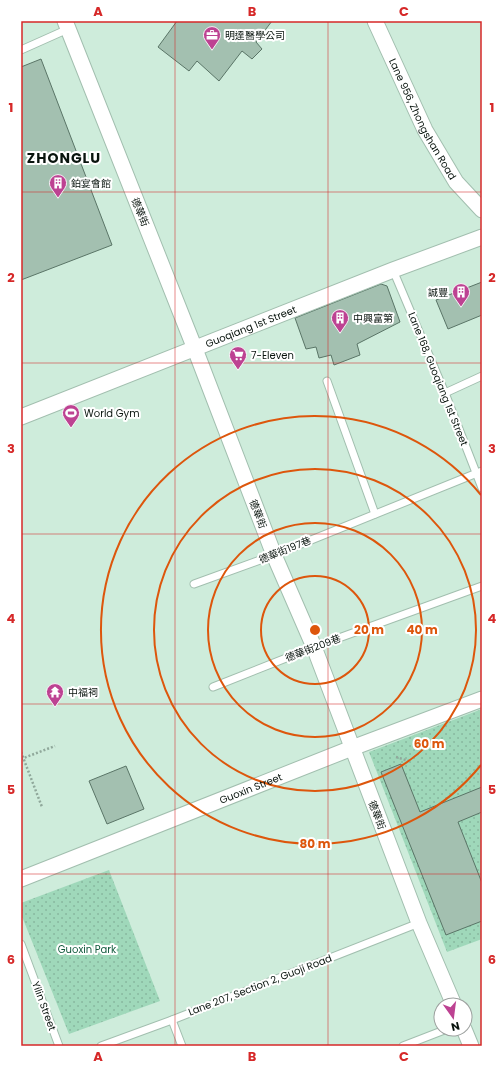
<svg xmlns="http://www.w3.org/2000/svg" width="503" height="1067" font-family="Poppins,'Noto Sans TC',sans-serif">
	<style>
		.grass { fill: url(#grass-dots) }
		.building { fill: #a3c0b0; stroke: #5a7567 }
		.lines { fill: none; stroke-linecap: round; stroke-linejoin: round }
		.lane-casing { stroke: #a2bfaf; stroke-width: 9 }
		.street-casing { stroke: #a2bfaf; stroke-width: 17 }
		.path { stroke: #90a89b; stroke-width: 2.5; stroke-dasharray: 2 2; stroke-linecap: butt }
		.lane { stroke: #fff; stroke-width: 7 }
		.street { stroke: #fff; stroke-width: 15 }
		.grid { fill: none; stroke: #d62828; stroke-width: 1; stroke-opacity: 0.55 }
		.ring { fill: none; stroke: #dd560c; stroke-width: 2 }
		.labels { text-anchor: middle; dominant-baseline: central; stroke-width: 4; stroke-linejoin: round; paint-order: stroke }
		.poi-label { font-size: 10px; fill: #09140e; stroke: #fff; text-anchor: start }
		.street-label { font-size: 10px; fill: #09140e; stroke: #fff }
		.park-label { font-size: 10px; fill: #0f593b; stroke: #fff }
		.district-label { font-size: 14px; font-weight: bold; letter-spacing: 1px; fill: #09140e; stroke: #fff }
		.centre { fill: #dd560c; stroke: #fff; stroke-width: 2 }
		.ring-label { font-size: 12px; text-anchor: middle; font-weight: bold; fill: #dd560c; stroke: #fff; stroke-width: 4; stroke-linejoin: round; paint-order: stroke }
		.neatline { fill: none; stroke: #d62828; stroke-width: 1.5 }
		.grid-label { font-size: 13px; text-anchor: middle; font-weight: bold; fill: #d62828 }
	</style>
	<defs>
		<pattern id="grass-dots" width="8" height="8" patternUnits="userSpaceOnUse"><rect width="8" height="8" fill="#9fd8ba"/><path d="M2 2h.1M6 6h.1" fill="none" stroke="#88b89f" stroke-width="1.8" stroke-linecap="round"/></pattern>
	</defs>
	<rect width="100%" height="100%" fill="#ceecdb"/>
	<!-- grass -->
	<g class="grass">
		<path d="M 482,709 L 482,939 L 447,952 L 369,752 Z"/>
		<path d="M 109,870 L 160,1001 L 69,1034 L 21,914 L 21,903 Z"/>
	</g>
	<!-- building -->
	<g class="building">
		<path d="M 177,21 L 272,21 L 256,42 L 262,49 L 252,59 L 242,51 L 219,81 L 197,61 L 189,71 L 158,47 Z"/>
		<path d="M 41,59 L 112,245 L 21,280 L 21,67 Z"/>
		<path d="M 482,282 L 482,315 L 448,329 L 436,300 Z"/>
		<path d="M 381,284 L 387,286 L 400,322 L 357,344 L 360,355 L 334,365 L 331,355 L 319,358 L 316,347 L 306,349 L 295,318 Z"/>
		<path d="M 401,764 L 420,812 L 482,787 L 482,812 L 458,822 L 482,883 L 482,921 L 446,935 L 381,772 Z"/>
		<path d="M 126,766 L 144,809 L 107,824 L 89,781 Z"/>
	</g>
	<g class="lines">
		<!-- lane casing -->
		<g class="lane-casing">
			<g id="lane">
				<path d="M 21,50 L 68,29"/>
				<path d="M 393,270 L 445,393 L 482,488"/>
				<path d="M 327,381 L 375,514"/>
				<path d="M 445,393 L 482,376"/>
				<path d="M 194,584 L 274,555 L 482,471"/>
				<path d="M 213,687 L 314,647 L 482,586"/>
				<path d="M 21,944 L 59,1046"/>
				<path d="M 172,1020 L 182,1046"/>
				<path d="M 101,1046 L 172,1020 L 419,923"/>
				<path d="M 403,1046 L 447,1029"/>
			</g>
		</g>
		<!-- street casing -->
		<g class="street-casing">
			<g id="street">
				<path d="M 65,21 L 195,349 L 274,555 L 314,647 L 419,923 L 454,1005"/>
				<path id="s1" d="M 375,21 L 425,130 L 456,182 L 482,210"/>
				<path id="s2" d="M 21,417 L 393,270 L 482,237"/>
				<path id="s3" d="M 21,879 L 352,748 L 482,699"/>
				<path d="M 464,1029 L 471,1046"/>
			</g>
		</g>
		<!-- path -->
		<g class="path">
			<path d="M 21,752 L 42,807"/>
			<path d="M 396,757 L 409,761"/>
			<path d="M 21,759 L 55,746"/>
		</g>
		<!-- lane -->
		<use href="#lane" class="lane"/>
		<!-- street -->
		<use href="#street" class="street"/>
	</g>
	<!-- grid -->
	<path class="grid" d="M 175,21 L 175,1046M 328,21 L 328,1046M 21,192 L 482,192M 21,363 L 482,363M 21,534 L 482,534M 21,704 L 482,704M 21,874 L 482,874"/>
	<!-- distance rings -->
	<g class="ring">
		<circle cx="315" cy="630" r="54"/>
		<circle cx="315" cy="630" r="107"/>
		<circle cx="315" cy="630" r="161"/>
		<path d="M481 765A214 214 0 1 1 481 495"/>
	</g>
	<!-- icons -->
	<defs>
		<g id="office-pin" transform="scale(0.9)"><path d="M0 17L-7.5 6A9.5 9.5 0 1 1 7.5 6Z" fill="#bd4292" stroke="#fff"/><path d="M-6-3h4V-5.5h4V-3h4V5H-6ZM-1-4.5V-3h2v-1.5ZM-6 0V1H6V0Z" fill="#fff"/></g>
		<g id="building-pin" transform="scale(0.9)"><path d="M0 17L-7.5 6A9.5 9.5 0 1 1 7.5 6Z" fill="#bd4292" stroke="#fff"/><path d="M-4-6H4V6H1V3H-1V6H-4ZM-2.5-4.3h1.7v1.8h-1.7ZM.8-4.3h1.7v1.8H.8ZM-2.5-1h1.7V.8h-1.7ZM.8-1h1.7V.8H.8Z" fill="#fff"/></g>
		<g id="supermarket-pin" transform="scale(0.9)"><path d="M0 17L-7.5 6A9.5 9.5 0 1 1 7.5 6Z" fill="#bd4292" stroke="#fff"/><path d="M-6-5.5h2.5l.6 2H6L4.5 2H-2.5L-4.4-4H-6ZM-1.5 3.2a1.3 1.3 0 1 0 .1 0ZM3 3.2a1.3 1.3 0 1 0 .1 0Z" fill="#fff"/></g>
		<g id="stadium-pin" transform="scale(0.9)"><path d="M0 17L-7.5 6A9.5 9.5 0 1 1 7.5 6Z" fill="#bd4292" stroke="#fff"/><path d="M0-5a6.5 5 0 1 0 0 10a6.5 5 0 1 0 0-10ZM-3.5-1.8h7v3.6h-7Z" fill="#fff"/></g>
		<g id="temple-pin" transform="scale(0.9)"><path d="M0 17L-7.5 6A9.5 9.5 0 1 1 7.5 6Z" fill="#bd4292" stroke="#fff"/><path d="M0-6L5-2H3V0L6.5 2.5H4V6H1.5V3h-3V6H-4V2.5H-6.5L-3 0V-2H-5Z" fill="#fff"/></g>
	</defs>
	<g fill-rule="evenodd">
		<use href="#office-pin" x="212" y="35"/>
		<use href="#building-pin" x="58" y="183"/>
		<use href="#building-pin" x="461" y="292"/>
		<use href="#building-pin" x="340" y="318"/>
		<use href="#supermarket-pin" x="238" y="355"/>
		<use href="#stadium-pin" x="71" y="413"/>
		<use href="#temple-pin" x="55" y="692"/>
	</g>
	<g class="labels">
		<!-- poi labels -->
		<g class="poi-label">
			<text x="225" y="35">明達醫學公司</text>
			<text x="71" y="183">鉑宴會館</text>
			<text x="448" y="292" text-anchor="end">誠豐</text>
			<text x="353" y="318">中興富第</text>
			<text x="251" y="355">7-Eleven</text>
			<text x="84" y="413">World Gym</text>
			<text x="68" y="692">中福祠</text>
		</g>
		<!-- street labels -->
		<g class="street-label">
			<text stroke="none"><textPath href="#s1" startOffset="109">Lane 956, Zhongshan Road</textPath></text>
			<text transform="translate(140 212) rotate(68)">德華街</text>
			<text stroke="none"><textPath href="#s2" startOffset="247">Guoqiang 1st Street</textPath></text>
			<text transform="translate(438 379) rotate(68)">Lane 168, Guoqiang 1st Street</text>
			<text transform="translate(258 514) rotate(69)">德華街</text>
			<text transform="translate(285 550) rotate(-22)">德華街197巷</text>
			<text transform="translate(313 648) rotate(-21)">德華街209巷</text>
			<text stroke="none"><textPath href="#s3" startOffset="247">Guoxin Street</textPath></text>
			<text transform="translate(377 815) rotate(69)">德華街</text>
			<text transform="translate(260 985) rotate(-21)">Lane 207, Section 2, Guoji Road</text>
			<text transform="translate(44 1006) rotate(70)">Yilin Street</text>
		</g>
		<!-- park labels -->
		<g class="park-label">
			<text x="87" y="949">Guoxin Park</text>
		</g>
		<!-- district labels -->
		<g class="district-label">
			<text x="64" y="158">ZHONGLU</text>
		</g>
	</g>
	<circle cx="315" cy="630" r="6" class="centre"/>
	<g class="ring-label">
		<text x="369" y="634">20 m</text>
		<text x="422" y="634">40 m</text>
		<text x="429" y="748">60 m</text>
		<text x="315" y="848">80 m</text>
	</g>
	<!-- border -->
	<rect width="503" height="1067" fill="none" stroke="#ffffff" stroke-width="44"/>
	<!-- north arrow -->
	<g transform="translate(453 1017) rotate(166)"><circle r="19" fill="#ffffff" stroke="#9da19f"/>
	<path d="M0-3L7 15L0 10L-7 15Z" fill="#bd4292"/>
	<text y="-6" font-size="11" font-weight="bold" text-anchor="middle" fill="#09140e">N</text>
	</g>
	<rect x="22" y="22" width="459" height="1023" class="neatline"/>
	<g class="grid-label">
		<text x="98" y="16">A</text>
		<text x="252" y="16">B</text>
		<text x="404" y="16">C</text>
		<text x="11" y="112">1</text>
		<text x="492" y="112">1</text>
		<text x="11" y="282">2</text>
		<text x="492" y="282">2</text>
		<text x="11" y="453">3</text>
		<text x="492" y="453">3</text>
		<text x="11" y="623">4</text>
		<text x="492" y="623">4</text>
		<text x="11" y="794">5</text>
		<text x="492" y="794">5</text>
		<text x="11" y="964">6</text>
		<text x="492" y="964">6</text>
		<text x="98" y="1061">A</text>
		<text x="252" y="1061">B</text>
		<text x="404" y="1061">C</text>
	</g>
</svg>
